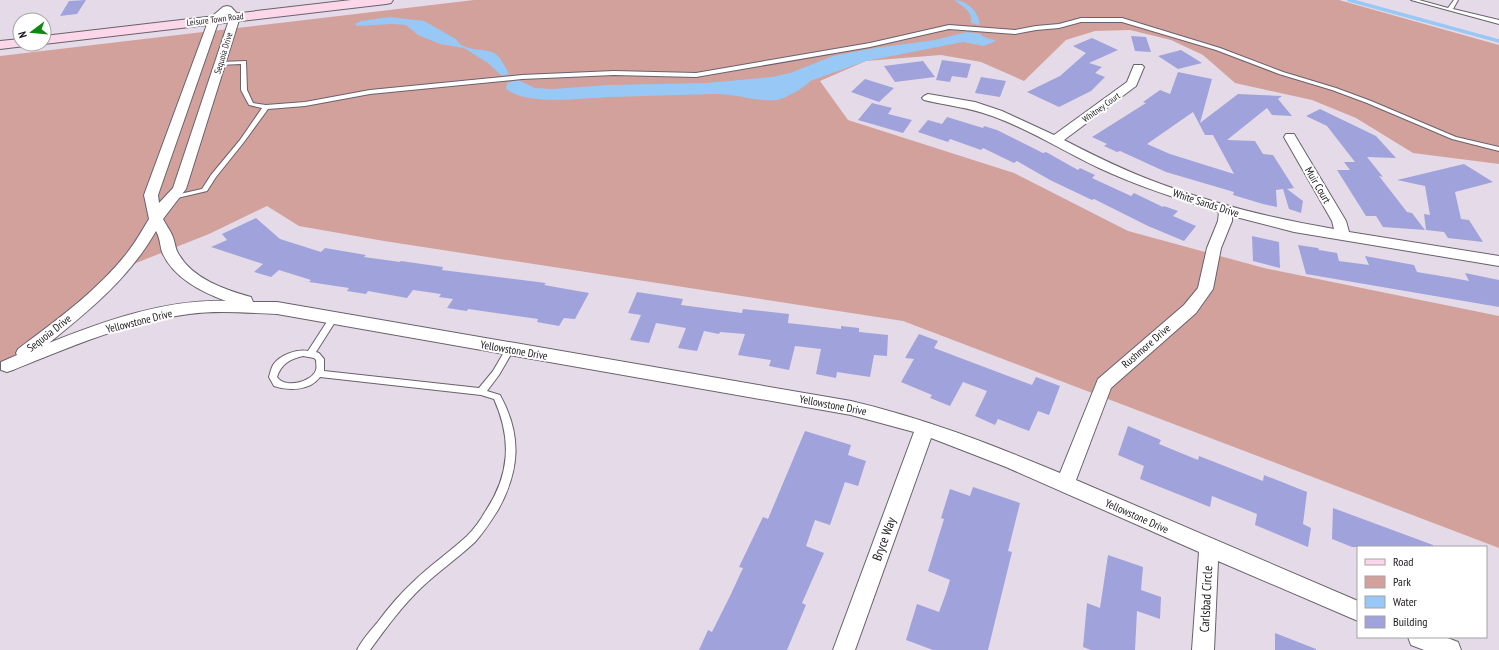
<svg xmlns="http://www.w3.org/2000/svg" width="1499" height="650" font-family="'PT Sans Narrow',sans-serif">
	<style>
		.green { fill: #d3a19b }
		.water { fill: #97c8f6 }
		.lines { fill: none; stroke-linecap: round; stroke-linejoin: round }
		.stream { stroke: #97c8f6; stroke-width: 3.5 }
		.building { fill: #a0a2db; fill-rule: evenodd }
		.lane-casing { stroke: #69616c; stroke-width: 2 }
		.street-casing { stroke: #69616c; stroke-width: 2 }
		.secondary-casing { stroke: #69616c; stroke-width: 2 }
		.lane { fill: #fff; fill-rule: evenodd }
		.street { fill: #fff; fill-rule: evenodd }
		.secondary { fill: #fcd7e9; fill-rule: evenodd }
		.labels { text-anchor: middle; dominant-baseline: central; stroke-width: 4; stroke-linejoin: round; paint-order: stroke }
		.far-street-label { font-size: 9px; fill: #1c181d; stroke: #fff }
		.street-label { font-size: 11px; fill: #1c181d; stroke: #fff }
		.near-street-label { font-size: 13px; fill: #1c181d; stroke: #fff }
	</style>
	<rect width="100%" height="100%" fill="#e5dbe8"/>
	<!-- green -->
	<path class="green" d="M 474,0 L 1339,0 L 1499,45 L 1499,164 L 1413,153 L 1356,118 L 1312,100 L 1235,83 L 1203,55 L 1171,40 L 1130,30 L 1095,31 L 1066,40 L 1024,81 L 981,62 L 941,55 L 866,61 L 820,81 L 848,120 L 1014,173 L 1128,231 L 1264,268 L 1499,316 L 1499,548 L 903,321 L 384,241 L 299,226 L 267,206 L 209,234 L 116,271 L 33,343 L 0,364 L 0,56 Z"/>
	<!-- water -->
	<g class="water">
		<path d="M 954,0 C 967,0 979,12 980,25 L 971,23 C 973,11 963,7 954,0 Z"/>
		<path d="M 390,17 L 424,21 L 456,39 C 464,54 486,46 497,55 C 502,60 506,68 509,74 L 502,76 L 488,63 L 464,48 L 440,44 L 418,35 L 406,25 L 392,24 L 357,26 L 355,24 L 361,21 Z"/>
		<path d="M 967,32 L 981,34 L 982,36 L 996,41 L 984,46 L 963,42 L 866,61 L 810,81 C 806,87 784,99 777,100 C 755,102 735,93 713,94 C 679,95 644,96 610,97 C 582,98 528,106 506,89 L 507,83 L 518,80 L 535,88 L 553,89 L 608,85 L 707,83 L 772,77 L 790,73 L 833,56 L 875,48 L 935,40 Z"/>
	</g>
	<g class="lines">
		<!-- stream -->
		<path class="stream" d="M 1349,0 L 1499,41"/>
	</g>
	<!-- building -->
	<g class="building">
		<path d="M 86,0 L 77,14 L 60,16 L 69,1 Z"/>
		<path d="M 1131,36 L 1146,37 L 1151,52 L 1135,51 Z"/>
		<path d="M 1092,38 L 1118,50 L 1089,63 L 1102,67 L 1095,73 L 1105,77 L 1091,91 L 1059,107 L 1027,92 L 1060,76 L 1086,53 L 1073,46 Z"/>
		<path d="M 1181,50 L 1202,63 L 1178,69 L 1158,56 Z"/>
		<path d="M 942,60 L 971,64 L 967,78 L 952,76 L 950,82 L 936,80 Z"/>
		<path d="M 923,61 L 935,77 L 895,82 L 884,66 Z"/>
		<path d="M 1178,72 L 1212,79 L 1200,123 L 1238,94 L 1282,96 L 1278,99 L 1292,116 L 1272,115 L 1267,108 L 1227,140 L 1255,141 L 1263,154 L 1273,155 L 1294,188 L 1287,189 L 1303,201 L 1301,213 L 1289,209 L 1283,189 L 1276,190 L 1277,207 L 1263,204 L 1233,195 L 1234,192 L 1166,172 L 1120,151 L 1117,152 L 1104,146 L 1107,144 L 1092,137 L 1146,103 L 1143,102 L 1160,90 L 1170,94 ZM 1193,112 L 1205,135 L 1213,135 L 1234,174 L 1170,154 L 1147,144 Z"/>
		<path d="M 981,77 L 1006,81 L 1000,97 L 975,93 Z"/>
		<path d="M 865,79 L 894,88 L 879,102 L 851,92 Z"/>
		<path d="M 872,103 L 892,108 L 888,114 L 912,120 L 903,133 L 858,120 Z"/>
		<path d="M 1320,109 L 1376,136 L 1396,158 L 1367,157 L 1383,177 L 1379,176 L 1407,212 L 1412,213 L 1425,230 L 1383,227 L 1376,216 L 1366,216 L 1337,170 L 1350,170 L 1344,162 L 1355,162 L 1327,126 L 1306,116 Z"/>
		<path d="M 947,117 L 983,128 L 984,126 L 997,130 L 1043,153 L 1046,152 L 1078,170 L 1080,168 L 1095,175 L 1092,178 L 1131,196 L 1134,193 L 1163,207 L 1164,206 L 1178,211 L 1173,216 L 1196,226 L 1184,241 L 1148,226 L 1094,199 L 1092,200 L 1050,180 L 1017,161 L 1014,163 L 983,148 L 981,150 L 950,139 L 948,142 L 918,132 L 928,120 L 942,124 Z"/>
		<path d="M 1464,164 L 1493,182 L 1455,192 L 1461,219 L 1469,220 L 1483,242 L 1448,238 L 1444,232 L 1426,230 L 1424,214 L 1430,215 L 1425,186 L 1397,180 Z"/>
		<path d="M 256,218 L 280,239 L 321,252 L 325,248 L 366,255 L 364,257 L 400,262 L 401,261 L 443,267 L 442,270 L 546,283 L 544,285 L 589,293 L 575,319 L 564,318 L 559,326 L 537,322 L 538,319 L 468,309 L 467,311 L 447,308 L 453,299 L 439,297 L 441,294 L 413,290 L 407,298 L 368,291 L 366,294 L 347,291 L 349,288 L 309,282 L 311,280 L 279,270 L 271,277 L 254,272 L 263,264 L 211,247 L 227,240 L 222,234 Z"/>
		<path d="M 1252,236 L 1279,242 L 1280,268 L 1253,261 Z"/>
		<path d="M 1298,245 L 1318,248 L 1319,250 L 1337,253 L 1339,261 L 1369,265 L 1365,256 L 1414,265 L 1417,272 L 1453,278 L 1469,281 L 1465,273 L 1499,280 L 1499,307 L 1306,274 Z"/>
		<path d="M 637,292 L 683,299 L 681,305 L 742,313 L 743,309 L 789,314 L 788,323 L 841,329 L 841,326 L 859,328 L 859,332 L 888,335 L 887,356 L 874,355 L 870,377 L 837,372 L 836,378 L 816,374 L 821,349 L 795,346 L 789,370 L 769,366 L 771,360 L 738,355 L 745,334 L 720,332 L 719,334 L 704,331 L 697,351 L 678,348 L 686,328 L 656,323 L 649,343 L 630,340 L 641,315 L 628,313 Z"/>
		<path d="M 919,334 L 938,341 L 934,348 L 1032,385 L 1036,377 L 1060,386 L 1049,415 L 1038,411 L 1029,431 L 998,419 L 995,425 L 975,416 L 987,391 L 963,382 L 950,406 L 930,398 L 932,395 L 901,382 L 914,359 L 905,358 Z"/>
		<path d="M 1128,426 L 1161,440 L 1159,444 L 1198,460 L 1199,456 L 1263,481 L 1264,475 L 1307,492 L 1303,524 L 1311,528 L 1308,547 L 1255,525 L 1257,514 L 1212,496 L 1210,507 L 1140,479 L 1144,466 L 1118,455 Z"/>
		<path d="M 805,431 L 851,445 L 848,455 L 866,461 L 858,486 L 845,482 L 830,525 L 815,520 L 806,546 L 824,553 L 802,603 L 806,605 L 787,650 L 699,650 L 708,630 L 712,632 L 731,594 L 743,568 L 739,567 L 763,517 L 768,519 Z"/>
		<path d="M 973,487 L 1020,503 L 1008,551 L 1012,552 L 988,650 L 933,650 L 906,640 L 917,604 L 939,612 L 946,593 L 950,580 L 928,571 L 944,519 L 941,518 L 950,489 L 970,496 Z"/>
		<path d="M 1333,508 L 1433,545 L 1433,547 L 1352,547 L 1332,539 Z"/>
		<path d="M 1108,555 L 1143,567 L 1141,590 L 1161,597 L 1160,619 L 1137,611 L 1135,650 L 1091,650 L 1083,647 L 1087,603 L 1100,608 Z"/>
		<path d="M 1275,633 L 1316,649 L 1316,650 L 1275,650 Z"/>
	</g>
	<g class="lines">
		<!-- lane casing -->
		<g class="lane-casing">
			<g id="lane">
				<path d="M 1411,0 L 1419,0 L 1448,8 L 1454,0 L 1458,0 L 1453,9 L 1499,20 L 1499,24 Z"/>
				<path d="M 1081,18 L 1122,18 L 1220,48 L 1283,72 L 1336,88 L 1371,101 L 1456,137 L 1499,147 L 1499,151 L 1452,139 L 1367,103 L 1332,90 L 1279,74 L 1216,50 L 1122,22 L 1081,22 L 1059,28 L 1036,30 L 1015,34 L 949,29 L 870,47 L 696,77 L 614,75 L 522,79 L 370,94 L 305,106 L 268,109 L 244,142 L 216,177 L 207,191 L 173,199 L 170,197 L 171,196 L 202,189 L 211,175 L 240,140 L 262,108 L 249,105 L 241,90 L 241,64 L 219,65 L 219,63 L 221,62 L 246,61 L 247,90 L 253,103 L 266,105 L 305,102 L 370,90 L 522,75 L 614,71 L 696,73 L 870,43 L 949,25 L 1015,30 L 1036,26 L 1059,24 Z"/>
				<path d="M 333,316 L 337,319 L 316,352 L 319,353 L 324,359 L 324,371 L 479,388 L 493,371 L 507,347 L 513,347 L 514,349 L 499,375 L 487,391 L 500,395 C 522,435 520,470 498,510 C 491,521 484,532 475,542 C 458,558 439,571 422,587 C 402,606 386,628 370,650 L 357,650 C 362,640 370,631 377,623 C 388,608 400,594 413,582 C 430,565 450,552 467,536 C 474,529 480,521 485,512 C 510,475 512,439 494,399 L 481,395 L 320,377 C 310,391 288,391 274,386 L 269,377 C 270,373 271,369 273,365 C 280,355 296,349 308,351 L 330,317 ZM 303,356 L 314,358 L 316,360 C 316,363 317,367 316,370 C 312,382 285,389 277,377 C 281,364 290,359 303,356 Z"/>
			</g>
		</g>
		<!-- street casing -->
		<g class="street-casing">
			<g id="street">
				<path d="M 227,6 L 231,7 L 240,17 L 186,189 L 163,219 C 166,225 170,230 172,235 C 175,241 175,248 178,253 C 192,279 226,290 251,297 L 253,302 L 277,302 L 851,401 C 923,418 991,444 1060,473 L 1098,379 L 1184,305 L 1198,288 L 1207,248 L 1218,221 L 1219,212 C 1178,199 1138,186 1099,168 C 1063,151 1029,129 992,116 C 968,107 948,106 924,100 L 922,98 L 924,96 L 928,94 L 975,102 L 1002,111 L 1054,135 L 1127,82 L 1134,65 L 1142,65 L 1144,67 L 1136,86 L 1064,140 C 1095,156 1127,172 1161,184 C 1217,205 1275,219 1334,229 L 1332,221 L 1284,137 L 1286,134 L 1294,134 L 1346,221 L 1349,232 L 1499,256 L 1499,266 L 1294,232 L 1232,216 L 1232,221 L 1221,248 L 1213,289 L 1196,313 L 1111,388 L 1076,480 L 1358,601 L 1358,621 L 1218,561 L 1214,650 L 1192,650 L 1199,552 L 1006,467 L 931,438 L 855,650 L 833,650 L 914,432 L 851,415 L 277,314 C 247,313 218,310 189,314 C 127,322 70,347 13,370 L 7,372 L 1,370 L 1,362 L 17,355 L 16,353 L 18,349 C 57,320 97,291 127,253 C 136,242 142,230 149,219 L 144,195 L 209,19 L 223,7 ZM 227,14 L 230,17 L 173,188 L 159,203 L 158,195 L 219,20 ZM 156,231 C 160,238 160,245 162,252 C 173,278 202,292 226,301 C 166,299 104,321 49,343 C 90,310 130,277 156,231 Z"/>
				<path d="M 1408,637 L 1445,637 L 1458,642 L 1461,650 L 1424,650 L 1411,645 Z"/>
			</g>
		</g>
		<!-- secondary casing -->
		<g class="secondary-casing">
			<g id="secondary">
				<path d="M 351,0 L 393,0 L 391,3 L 386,4 L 44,44 L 42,44 L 44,44 L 44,36 Z"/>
				<path d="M 20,39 L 20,44 L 27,44 L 25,46 L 0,49 L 0,41 Z"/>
			</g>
		</g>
		<!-- lane -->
		<use href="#lane" class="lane"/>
		<!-- street -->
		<use href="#street" class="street"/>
		<!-- secondary -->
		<use href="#secondary" class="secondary"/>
	</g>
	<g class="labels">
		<!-- far-street labels -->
		<g class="far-street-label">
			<text transform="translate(215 19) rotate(-7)">Leisure Town Road</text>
			<text transform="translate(223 53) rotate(-73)">Sequoia Drive</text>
			<text transform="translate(1101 107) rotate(-36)">Whitney Court</text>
		</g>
		<!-- street labels -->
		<g class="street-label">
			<text transform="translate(1318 185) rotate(60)">Muir Court</text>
			<text transform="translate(1206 203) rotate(18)">White Sands Drive</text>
			<text transform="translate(139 321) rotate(-14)">Yellowstone Drive</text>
			<text transform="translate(49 333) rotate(-38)">Sequoia Drive</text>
			<text transform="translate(1146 346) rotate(-41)">Rushmore Drive</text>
			<text transform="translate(514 350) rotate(10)">Yellowstone Drive</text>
			<text transform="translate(833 405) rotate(11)">Yellowstone Drive</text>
			<text transform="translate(1137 516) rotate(24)">Yellowstone Drive</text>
		</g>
		<!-- near-street labels -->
		<g class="near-street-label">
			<text transform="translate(884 539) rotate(-70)">Bryce Way</text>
			<text transform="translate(1206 599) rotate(-87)">Carlsbad Circle</text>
		</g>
	</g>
	<!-- legend -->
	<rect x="1357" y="546" width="130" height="92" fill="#ffffff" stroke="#a4a3a5"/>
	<rect x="1365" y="559" width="20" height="6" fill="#fcd7e9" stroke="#a4a3a5"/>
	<text x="1393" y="566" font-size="12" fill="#1c181d">Road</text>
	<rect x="1365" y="576" width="20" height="12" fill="#d3a19b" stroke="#a4a3a5"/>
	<text x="1393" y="586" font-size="12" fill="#1c181d">Park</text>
	<rect x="1365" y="596" width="20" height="12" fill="#97c8f6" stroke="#a4a3a5"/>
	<text x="1393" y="606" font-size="12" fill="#1c181d">Water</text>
	<rect x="1365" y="616" width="20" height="12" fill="#a0a2db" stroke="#a4a3a5"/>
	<text x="1393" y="626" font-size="12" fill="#1c181d">Building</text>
	<!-- north arrow -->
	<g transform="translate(32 32) rotate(254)"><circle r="19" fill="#ffffff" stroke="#a4a3a5"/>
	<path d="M0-3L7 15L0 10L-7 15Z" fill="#0b8911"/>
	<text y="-6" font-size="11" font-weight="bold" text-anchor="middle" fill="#1c181d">N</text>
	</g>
</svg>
